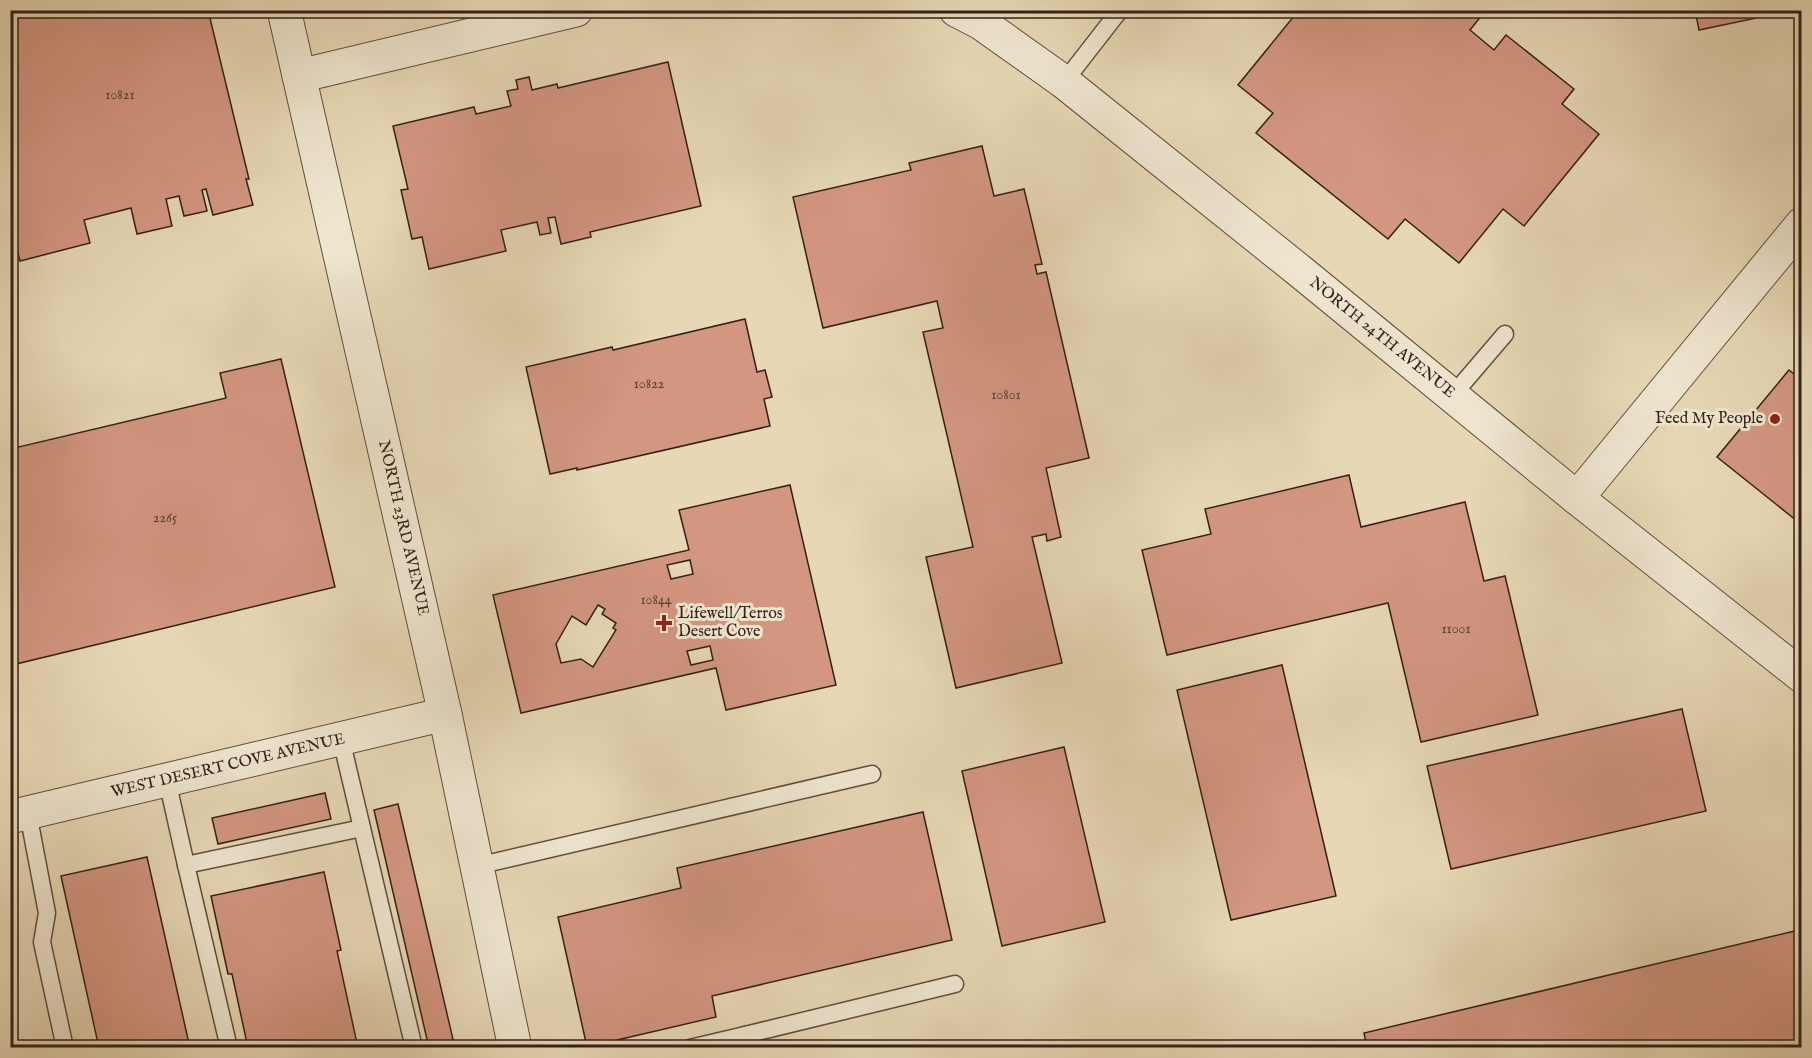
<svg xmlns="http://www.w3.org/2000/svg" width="1812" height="1058" font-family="'IM FELL English',serif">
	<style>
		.building { fill: #d39681; stroke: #332117; stroke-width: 1.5; fill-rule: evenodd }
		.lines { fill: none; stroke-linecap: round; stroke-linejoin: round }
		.service-casing { stroke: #604e3e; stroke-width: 19 }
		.minor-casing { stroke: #604e3e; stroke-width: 35 }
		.tertiary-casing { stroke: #604e3e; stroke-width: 35 }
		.service { stroke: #efe5cf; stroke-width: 16 }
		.minor { stroke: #efe5cf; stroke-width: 33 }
		.tertiary { stroke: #efe5cf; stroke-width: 33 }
		.poi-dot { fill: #8f2418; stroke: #efe5cf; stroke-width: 2 }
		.labels { text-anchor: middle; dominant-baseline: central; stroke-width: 6; stroke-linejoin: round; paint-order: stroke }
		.number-label { font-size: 14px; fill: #5b3e32 }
		.street-label { font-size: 16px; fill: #332117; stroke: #efe5cf }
		.poi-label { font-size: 16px; fill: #332117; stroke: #efe5cf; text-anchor: end }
	</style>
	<rect width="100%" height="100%" fill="#e7d7b5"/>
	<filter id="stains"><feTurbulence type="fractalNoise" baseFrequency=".00333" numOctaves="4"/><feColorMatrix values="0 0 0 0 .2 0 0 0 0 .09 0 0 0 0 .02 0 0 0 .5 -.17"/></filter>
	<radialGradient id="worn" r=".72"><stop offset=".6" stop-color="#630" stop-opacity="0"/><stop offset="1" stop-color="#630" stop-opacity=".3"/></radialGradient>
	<!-- building -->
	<g class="building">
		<path d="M 10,10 L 208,10 L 249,179 L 246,179 L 253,205 L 213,215 L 206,189 L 202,190 L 207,211 L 184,216 L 179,196 L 166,199 L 172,226 L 137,234 L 131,208 L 84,220 L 90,243 L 20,261 L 14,237 L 10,238 Z"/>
		<path d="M 1299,10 L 1486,10 L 1470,30 L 1494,50 L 1506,35 L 1574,89 L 1562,104 L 1599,134 L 1524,226 L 1503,209 L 1459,263 L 1405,219 L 1388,239 L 1256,133 L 1273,113 L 1238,85 Z"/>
		<path d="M 1695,10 L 1765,10 L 1766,16 L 1699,30 Z"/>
		<path d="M 668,62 L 701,206 L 590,232 L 591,237 L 561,244 L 555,217 L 548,218 L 551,233 L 540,235 L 537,222 L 501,230 L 506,251 L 429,269 L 422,237 L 412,239 L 401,190 L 408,189 L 393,126 L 474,107 L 476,114 L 511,106 L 507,91 L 518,89 L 516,80 L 529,77 L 532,90 L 557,84 L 558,88 Z"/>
		<path d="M 982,146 L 994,196 L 1024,189 L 1042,264 L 1035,265 L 1037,274 L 1046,272 L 1089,458 L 1046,468 L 1061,537 L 1047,541 L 1046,534 L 1032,537 L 1062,663 L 956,688 L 926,557 L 973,547 L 923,332 L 943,328 L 937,301 L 823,328 L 793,197 L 911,170 L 909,163 Z"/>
		<path d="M 745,319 L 757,372 L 765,370 L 772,397 L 764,399 L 770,426 L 577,470 L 577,468 L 550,474 L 526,367 L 612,347 L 613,350 Z"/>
		<path d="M 281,359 L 335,587 L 16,664 L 10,641 L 10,449 L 226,398 L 220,373 Z"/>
		<path d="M 1789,370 L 1802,380 L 1802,525 L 1717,457 Z"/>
		<path d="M 1349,475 L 1361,527 L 1465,502 L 1484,581 L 1505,576 L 1538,715 L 1421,742 L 1388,603 L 1167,655 L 1142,550 L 1211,534 L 1205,509 Z"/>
		<path d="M 790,485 L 836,685 L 726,710 L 716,668 L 521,713 L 493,595 L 689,550 L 679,510 ZM 690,560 L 693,574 L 671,579 L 667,565 ZM 598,605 L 605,609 L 602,614 L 616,623 L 613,628 L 616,630 L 593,667 L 581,659 L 561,663 L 556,644 L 572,616 L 586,625 ZM 710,646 L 713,660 L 691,665 L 687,651 Z"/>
		<path d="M 1282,665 L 1336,896 L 1231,920 L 1177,690 Z"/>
		<path d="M 1682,709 L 1706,811 L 1451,869 L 1427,766 Z"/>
		<path d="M 1064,747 L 1105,922 L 1002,946 L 962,771 Z"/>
		<path d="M 325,793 L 331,819 L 218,844 L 212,818 Z"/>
		<path d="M 398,804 L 455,1048 L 429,1048 L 374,810 Z"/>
		<path d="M 923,812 L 952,940 L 712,996 L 716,1017 L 587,1047 L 558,917 L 681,888 L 677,868 Z"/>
		<path d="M 147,857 L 190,1048 L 99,1048 L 61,876 Z"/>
		<path d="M 324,872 L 341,950 L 337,951 L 358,1048 L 248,1048 L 232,974 L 228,974 L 211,896 Z"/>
		<path d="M 1799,930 L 1802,940 L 1802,1048 L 1367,1048 L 1364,1033 Z"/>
	</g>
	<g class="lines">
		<!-- service casing -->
		<g class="service-casing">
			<g id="service">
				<path d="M 1064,82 L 1120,10"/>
				<path d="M 1452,396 L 1505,334"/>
				<path d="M 341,739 L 362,828"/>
				<path d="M 167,780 L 186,865"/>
				<path d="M 28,813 L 47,913 L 42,942 L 65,1048"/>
				<path d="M 477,866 L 872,774"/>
				<path d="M 745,1035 L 955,984"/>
				<path d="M 229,1048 L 186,865 L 362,828 L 414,1048"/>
				<path d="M 690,1048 L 745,1035 L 747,1048"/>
			</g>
		</g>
		<!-- minor casing -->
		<g class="minor-casing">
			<g id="minor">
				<path d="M 956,10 L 981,23 L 1064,82 L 1301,272 L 1577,498 L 1802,676"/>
				<path d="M 299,76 L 576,10"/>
				<path d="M 1577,498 L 1802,224"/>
				<path d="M 10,817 L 445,714"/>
			</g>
		</g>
		<!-- tertiary casing -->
		<g class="tertiary-casing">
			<path id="tertiary" d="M 284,10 L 445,714 L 515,1048"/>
		</g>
		<!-- service -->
		<use href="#service" class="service"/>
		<!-- minor -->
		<use href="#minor" class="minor"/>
		<!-- tertiary -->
		<use href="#tertiary" class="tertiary"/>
	</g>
	<!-- markers -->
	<g class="poi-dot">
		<circle cx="1775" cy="419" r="6"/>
		<path d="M661 614h6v6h6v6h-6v6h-6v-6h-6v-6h6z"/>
	</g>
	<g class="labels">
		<!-- number labels -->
		<g class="number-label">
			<text x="120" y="95">10821</text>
			<text x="649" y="384">10822</text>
			<text x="1006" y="395">10801</text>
			<text x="165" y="518">2265</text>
			<text x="656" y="600">10844</text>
			<text x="1456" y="629">11001</text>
		</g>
		<!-- street labels -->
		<g class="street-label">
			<text transform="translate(1382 338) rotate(39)">NORTH 24TH AVENUE</text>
			<text transform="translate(403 528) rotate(77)">NORTH 23RD AVENUE</text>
			<text transform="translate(228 766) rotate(-13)">WEST DESERT COVE AVENUE</text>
		</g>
		<!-- poi labels -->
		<g class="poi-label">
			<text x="1763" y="419">Feed My People</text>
			<text x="678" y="614" text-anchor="start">Lifewell/Terros<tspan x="678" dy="18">Desert Cove</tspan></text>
		</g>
	</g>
	<!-- margin -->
	<rect width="1812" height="1058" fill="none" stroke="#e7d7b5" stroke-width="36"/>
	<rect x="12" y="12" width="1788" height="1034" fill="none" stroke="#332117" stroke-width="3"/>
	<rect x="18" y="18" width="1776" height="1022" fill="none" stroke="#332117" stroke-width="1.5"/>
	<rect width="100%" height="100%" filter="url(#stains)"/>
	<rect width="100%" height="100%" fill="url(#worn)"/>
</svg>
